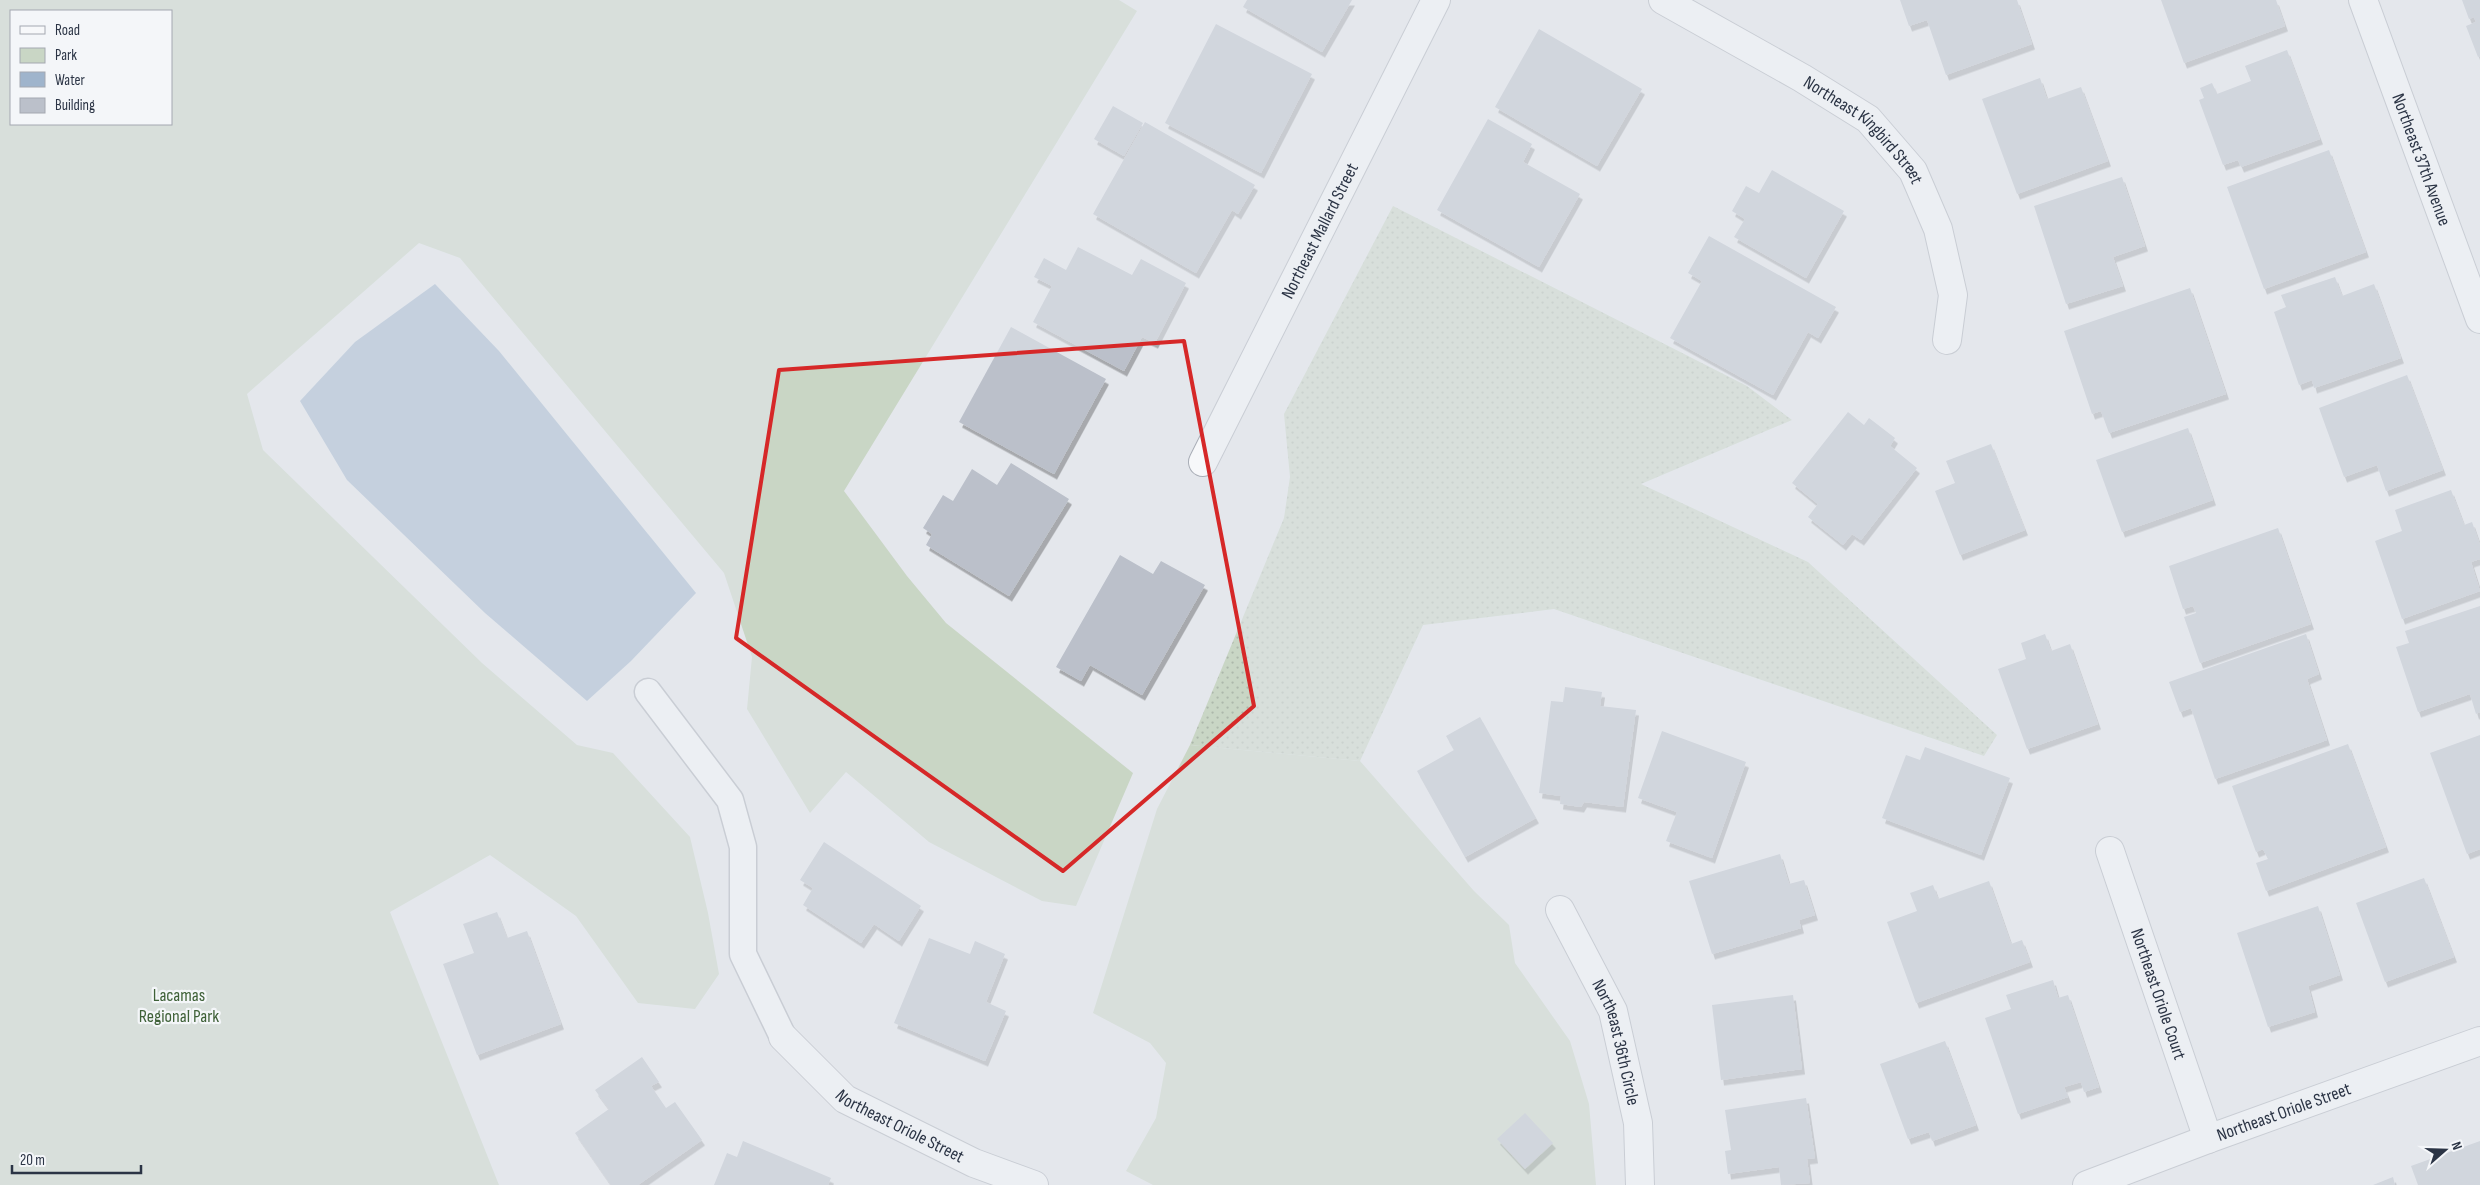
<svg xmlns="http://www.w3.org/2000/svg" width="2480" height="1185" font-family="'Sofia Sans Condensed',sans-serif">
	<style>
		.grass { fill: url(#grass-dots) }
		.park { fill: #c9d6c5; fill-rule: evenodd }
		.water { fill: #9fb4cc }
		.building { fill: #bbc0ca; filter: url(#shadow) }
		.lines { fill: none; stroke-linecap: round; stroke-linejoin: round }
		.lane-casing { stroke: #a9aeb7; stroke-width: 29 }
		.street-casing { stroke: #a9aeb7; stroke-width: 30 }
		.lane { stroke: #f7f8fa; stroke-width: 26 }
		.street { stroke: #f7f8fa; stroke-width: 28 }
		.marked { fill: none; stroke: #d62828; stroke-width: 4; stroke-linejoin: round }
		.labels { text-anchor: middle; dominant-baseline: central; stroke-width: 4.5; stroke-linejoin: round; paint-order: stroke }
		.street-label { font-size: 18px; fill: #2b3445; stroke: #f4f6f9 }
		.park-label { font-size: 18px; fill: #3f6138; stroke: #f4f6f9 }
	</style>
	<defs>
		<pattern id="grass-dots" width="8" height="8" patternUnits="userSpaceOnUse" patternTransform="scale(1.25)"><rect width="8" height="8" fill="#c9d6c5"/><path d="M2 2h.1M6 6h.1" fill="none" stroke="#adb8ab" stroke-width="1.8" stroke-linecap="round"/></pattern>
		<filter id="shadow"><feDropShadow dx="3" dy="5.5" stdDeviation="0" flood-color="#0004"/></filter>
	</defs>
	<rect width="100%" height="100%" fill="#e4e7ec"/>
	<!-- grass -->
	<path class="grass" d="M 1393,206 L 1747,386 L 1792,420 L 1641,484 L 1808,562 L 1997,735 L 1984,756 L 1554,609 L 1423,625 L 1360,761 L 1190,745 L 1284,518 L 1290,477 L 1284,414 Z"/>
	<!-- park -->
	<g class="park">
		<path d="M 0,0 L 1119,0 L 1137,11 L 844,491 L 907,576 L 946,623 L 1133,773 L 1076,906 L 1042,901 L 929,842 L 846,772 L 810,813 L 747,709 L 752,657 L 724,573 L 460,258 L 419,243 L 247,394 L 263,450 L 482,663 L 577,745 L 613,753 L 690,837 L 708,913 L 719,974 L 695,1009 L 638,1003 L 576,916 L 490,855 L 390,912 L 499,1185 L 0,1185 ZM 11,11 L 171,11 L 171,124 L 11,124 Z"/>
		<path d="M 1190,745 L 1360,761 L 1474,891 L 1509,925 L 1515,963 L 1570,1041 L 1589,1104 L 1596,1185 L 1153,1185 L 1126,1171 L 1156,1118 L 1166,1063 L 1150,1043 L 1093,1013 L 1157,809 Z"/>
	</g>
	<!-- water -->
	<path class="water" d="M 435,284 L 499,351 L 696,593 L 631,661 L 587,701 L 485,613 L 347,480 L 300,401 L 355,342 Z"/>
	<!-- building -->
	<g class="building">
		<path d="M 1247,0 L 1352,0 L 1322,52 L 1243,7 Z"/>
		<path d="M 1900,0 L 2017,0 L 2032,44 L 1946,75 L 1927,20 L 1909,26 Z"/>
		<path d="M 2161,0 L 2276,0 L 2285,26 L 2184,63 Z"/>
		<path d="M 2462,0 L 2480,0 L 2480,56 L 2478,57 L 2466,26 L 2476,22 L 2474,17 L 2469,19 Z"/>
		<path d="M 1216,24 L 1312,74 L 1261,173 L 1165,123 Z"/>
		<path d="M 1539,29 L 1642,89 L 1597,166 L 1495,107 Z"/>
		<path d="M 2287,50 L 2320,139 L 2241,167 L 2238,160 L 2223,165 L 2199,100 L 2204,98 L 2200,88 L 2212,83 L 2217,94 L 2251,81 L 2245,66 Z"/>
		<path d="M 2040,78 L 2047,99 L 2081,87 L 2108,161 L 2017,194 L 1982,99 Z"/>
		<path d="M 1113,106 L 1143,123 L 1124,156 L 1094,139 Z"/>
		<path d="M 1488,119 L 1532,144 L 1523,162 L 1580,194 L 1539,267 L 1437,210 Z"/>
		<path d="M 1145,122 L 1255,185 L 1238,214 L 1232,210 L 1196,273 L 1093,214 Z"/>
		<path d="M 2329,150 L 2366,252 L 2264,289 L 2227,187 Z"/>
		<path d="M 1772,170 L 1844,211 L 1806,278 L 1734,237 L 1745,219 L 1732,211 L 1746,186 L 1759,193 Z"/>
		<path d="M 2122,177 L 2145,246 L 2113,257 L 2123,286 L 2066,304 L 2034,206 Z"/>
		<path d="M 1709,236 L 1836,307 L 1818,338 L 1808,332 L 1773,395 L 1670,338 L 1702,281 L 1688,273 Z"/>
		<path d="M 1078,247 L 1132,275 L 1141,259 L 1186,283 L 1155,343 L 1142,337 L 1124,371 L 1033,322 L 1052,286 L 1034,277 L 1044,258 L 1066,270 Z"/>
		<path d="M 2335,277 L 2342,296 L 2374,284 L 2401,358 L 2314,388 L 2312,380 L 2299,385 L 2274,312 L 2286,307 L 2281,295 Z"/>
		<path d="M 2190,288 L 2226,394 L 2109,433 L 2101,411 L 2092,414 L 2064,331 Z"/>
		<path d="M 1011,327 L 1106,379 L 1054,474 L 959,422 Z"/>
		<path d="M 2407,375 L 2443,470 L 2386,491 L 2377,465 L 2344,477 L 2319,408 Z"/>
		<path d="M 1848,412 L 1864,425 L 1869,418 L 1895,438 L 1890,446 L 1917,468 L 1861,540 L 1852,534 L 1843,545 L 1808,517 L 1818,504 L 1792,483 Z"/>
		<path d="M 2188,428 L 2213,500 L 2122,532 L 2096,460 Z"/>
		<path d="M 1991,444 L 2025,530 L 1960,555 L 1935,491 L 1955,483 L 1946,461 Z"/>
		<path d="M 1011,463 L 1069,499 L 1009,596 L 926,545 L 932,534 L 923,528 L 943,495 L 953,501 L 972,469 L 997,485 Z"/>
		<path d="M 2451,490 L 2464,525 L 2472,522 L 2480,545 L 2480,559 L 2471,562 L 2480,591 L 2402,619 L 2375,541 L 2402,531 L 2395,510 Z"/>
		<path d="M 2278,528 L 2311,624 L 2200,663 L 2184,617 L 2196,613 L 2193,606 L 2183,609 L 2169,566 Z"/>
		<path d="M 1120,555 L 1153,574 L 1161,561 L 1205,585 L 1142,695 L 1090,665 L 1081,681 L 1056,667 Z"/>
		<path d="M 2480,606 L 2480,712 L 2476,714 L 2470,694 L 2418,712 L 2396,647 L 2409,643 L 2405,631 Z"/>
		<path d="M 2045,634 L 2051,651 L 2070,644 L 2098,724 L 2027,749 L 1998,669 L 2026,659 L 2021,643 Z"/>
		<path d="M 2306,634 L 2319,674 L 2307,679 L 2327,740 L 2215,779 L 2191,708 L 2180,712 L 2169,682 Z"/>
		<path d="M 1565,687 L 1602,692 L 1600,706 L 1636,710 L 1623,807 L 1584,802 L 1581,807 L 1560,804 L 1561,796 L 1539,793 L 1551,701 L 1563,702 Z"/>
		<path d="M 1480,717 L 1536,818 L 1465,857 L 1417,771 L 1454,750 L 1446,736 Z"/>
		<path d="M 1662,731 L 1746,762 L 1712,858 L 1666,841 L 1677,812 L 1638,798 Z"/>
		<path d="M 2480,735 L 2480,849 L 2467,854 L 2430,753 Z"/>
		<path d="M 2348,744 L 2386,847 L 2266,891 L 2256,863 L 2268,859 L 2263,849 L 2256,852 L 2232,786 Z"/>
		<path d="M 1925,747 L 2010,778 L 1981,855 L 1882,818 L 1906,755 L 1920,760 Z"/>
		<path d="M 824,842 L 921,906 L 899,941 L 874,924 L 861,943 L 803,905 L 813,888 L 800,880 Z"/>
		<path d="M 1780,854 L 1789,884 L 1804,880 L 1815,915 L 1799,920 L 1801,928 L 1712,954 L 1689,881 Z"/>
		<path d="M 2424,878 L 2454,957 L 2385,982 L 2356,903 Z"/>
		<path d="M 1989,881 L 2011,944 L 2022,940 L 2030,962 L 1916,1003 L 1887,922 L 1917,911 L 1910,893 L 1933,885 L 1938,899 Z"/>
		<path d="M 2318,906 L 2340,975 L 2308,986 L 2315,1012 L 2268,1027 L 2237,933 Z"/>
		<path d="M 497,912 L 507,938 L 527,931 L 561,1024 L 477,1055 L 443,964 L 474,953 L 463,924 Z"/>
		<path d="M 929,938 L 970,954 L 975,941 L 1005,954 L 986,1002 L 1006,1011 L 985,1061 L 894,1023 Z"/>
		<path d="M 2053,980 L 2058,998 L 2068,995 L 2099,1087 L 2084,1092 L 2081,1082 L 2064,1087 L 2068,1097 L 2018,1114 L 1985,1018 L 2011,1009 L 2006,995 Z"/>
		<path d="M 1793,995 L 1802,1069 L 1721,1080 L 1712,1005 Z"/>
		<path d="M 1945,1041 L 1976,1125 L 1932,1141 L 1929,1132 L 1908,1139 L 1880,1064 Z"/>
		<path d="M 642,1057 L 659,1082 L 651,1086 L 666,1108 L 675,1102 L 702,1140 L 638,1185 L 611,1185 L 575,1133 L 609,1109 L 595,1090 Z"/>
		<path d="M 1806,1098 L 1815,1158 L 1807,1159 L 1810,1183 L 1781,1185 L 1779,1167 L 1728,1174 L 1725,1151 L 1731,1150 L 1725,1110 Z"/>
		<path d="M 1525,1113 L 1553,1143 L 1525,1169 L 1497,1139 Z"/>
		<path d="M 743,1141 L 831,1178 L 828,1185 L 714,1185 L 727,1153 L 737,1157 Z"/>
		<path d="M 2480,1141 L 2480,1185 L 2418,1185 L 2411,1166 Z"/>
		<path d="M 2393,1177 L 2395,1185 L 2373,1185 Z"/>
	</g>
	<g class="lines">
		<!-- lane casing -->
		<g class="lane-casing">
			<path id="lane" d="M 648,692 L 730,800 L 743,847 L 743,954 L 783,1037"/>
		</g>
		<!-- street casing -->
		<g class="street-casing">
			<g id="street">
				<path id="s1" d="M 1663,0 L 1802,78 L 1868,119 L 1913,171 L 1938,229 L 1953,295 L 1947,340"/>
				<path id="s2" d="M 2363,0 L 2480,319"/>
				<path id="s3" d="M 1203,462 L 1436,0"/>
				<path id="s4" d="M 2110,851 L 2208,1139"/>
				<path id="s5" d="M 1560,910 L 1613,1011 L 1638,1123 L 1640,1185"/>
				<path id="s6" d="M 783,1037 L 845,1099 L 974,1163 L 1034,1185"/>
				<path id="s7" d="M 2087,1185 L 2208,1139 L 2480,1041"/>
			</g>
		</g>
		<!-- lane -->
		<use href="#lane" class="lane"/>
		<!-- street -->
		<use href="#street" class="street"/>
	</g>
	<!-- marked area -->
	<path d="M0 0H2480V1185H0ZM 1184,341 L 1254,706 L 1063,871 L 736,638 L 779,370 Z" fill="#e4e7ec" fill-opacity=".55" fill-rule="evenodd"/>
	<path class="marked" d="M 1184,341 L 1254,706 L 1063,871 L 736,638 L 779,370 Z"/>
	<g class="labels">
		<!-- street labels -->
		<g class="street-label">
			<text stroke="none"><textPath href="#s1" startOffset="241">Northeast Kingbird Street</textPath></text>
			<text stroke="none"><textPath href="#s2" startOffset="170">Northeast 37th Avenue</textPath></text>
			<text stroke="none"><textPath href="#s3" startOffset="259">Northeast Mallard Street</textPath></text>
			<text stroke="none"><textPath href="#s4" startOffset="151">Northeast Oriole Court</textPath></text>
			<text stroke="none"><textPath href="#s5" startOffset="145">Northeast 36th Circle</textPath></text>
			<text stroke="none"><textPath href="#s7" startOffset="210">Northeast Oriole Street</textPath></text>
			<text stroke="none"><textPath href="#s6" startOffset="149">Northeast Oriole Street</textPath></text>
		</g>
		<!-- park labels -->
		<g class="park-label">
			<text x="179" y="995">Lacamas<tspan x="179" dy="21">Regional Park</tspan></text>
		</g>
	</g>
	<!-- legend -->
	<rect x="10" y="10" width="162" height="115" fill="#f4f6f9" stroke="#a4a8b1"/>
	<rect x="20" y="26" width="25" height="8" fill="#f7f8fa" stroke="#a4a8b1"/>
	<text x="55" y="35" font-size="15" fill="#2b3445">Road</text>
	<rect x="20" y="48" width="25" height="15" fill="#c9d6c5" stroke="#a4a8b1"/>
	<text x="55" y="60" font-size="15" fill="#2b3445">Park</text>
	<rect x="20" y="72" width="25" height="15" fill="#9fb4cc" stroke="#a4a8b1"/>
	<text x="55" y="85" font-size="15" fill="#2b3445">Water</text>
	<rect x="20" y="98" width="25" height="15" fill="#bbc0ca" stroke="#a4a8b1"/>
	<text x="55" y="110" font-size="15" fill="#2b3445">Building</text>
	<!-- north arrow -->
	<g transform="translate(2445 1150) rotate(70)" stroke="#f4f6f9" stroke-width="4" paint-order="stroke">
	<path d="M0-4L9 19L0 12L-9 19Z" fill="#2b3445"/>
	<text y="-8" font-size="14" font-weight="bold" text-anchor="middle" fill="#2b3445">N</text>
	</g>
	<!-- scale -->
	<path d="M12 1165v8h129v-8" fill="none" stroke="#2b3445" stroke-width="2.5"/>
	<text x="20" y="1165" font-size="15" fill="#2b3445" stroke="#f4f6f9" stroke-width="4" paint-order="stroke">20 m</text>
</svg>
